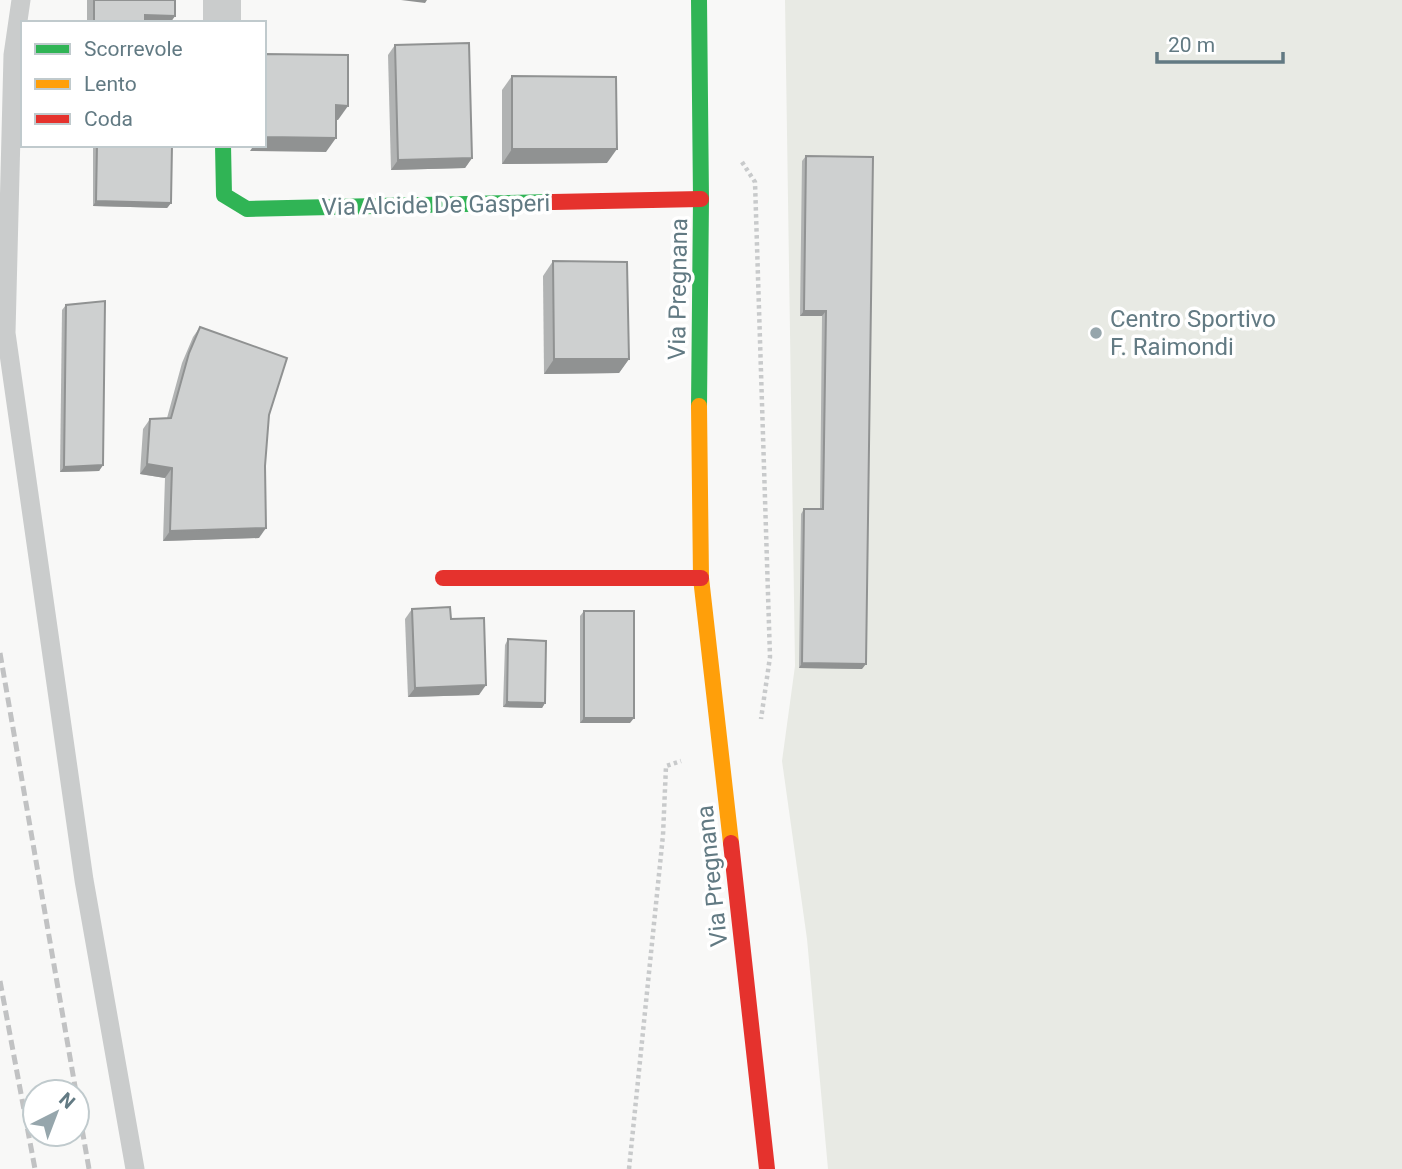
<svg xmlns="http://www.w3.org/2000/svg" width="1402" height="1169" font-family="Roboto,sans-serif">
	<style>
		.green { fill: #e8eae4 }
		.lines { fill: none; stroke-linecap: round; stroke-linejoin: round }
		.path { stroke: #c8cacb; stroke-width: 4.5; stroke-dasharray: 3.5 3.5; stroke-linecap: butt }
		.lane { stroke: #cacccc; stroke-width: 19 }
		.street { stroke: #cacccc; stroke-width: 38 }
		.fast { stroke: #30b455; stroke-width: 16 }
		.slow { stroke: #ff9f0a; stroke-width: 16 }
		.jam { stroke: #e5322d; stroke-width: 16 }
		.rail { stroke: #c1c2c3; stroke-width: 5; stroke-dasharray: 10 5; stroke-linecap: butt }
		.wall { fill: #b1b3b3 }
		.shaded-wall { fill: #909292 }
		.building { fill: #ced0d0; stroke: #909292; stroke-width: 2 }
		.poi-dot { fill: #96a6ac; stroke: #fff; stroke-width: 2.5 }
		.labels { text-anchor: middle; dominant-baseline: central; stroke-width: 7; stroke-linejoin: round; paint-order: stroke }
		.street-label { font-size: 24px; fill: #627a83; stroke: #fff }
		.poi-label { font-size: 24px; fill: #627a83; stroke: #fff; text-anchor: start }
	</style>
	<rect width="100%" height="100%" fill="#f8f8f7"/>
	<!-- green -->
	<path class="green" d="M 785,0 L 1402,0 L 1402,1169 L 828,1169 L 807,939 L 782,761 L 795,666 Z"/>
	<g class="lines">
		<!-- path -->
		<g class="path">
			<path d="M 742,162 L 755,182 L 770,657 L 761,719"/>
			<path d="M 629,1169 L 663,835 L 666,766 L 681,761"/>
		</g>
		<!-- lane -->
		<path class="lane" d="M 21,0 L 13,55 L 6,333 L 84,880 L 135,1169"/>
		<!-- street -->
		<path class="street" d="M 222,0 L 222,23"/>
		<!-- fast -->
		<g class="fast">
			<path d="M 699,0 L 701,199 L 699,406"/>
			<path d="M 223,145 L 224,195 L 247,209 L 553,202"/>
		</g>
		<!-- slow -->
		<path class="slow" d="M 699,406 L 701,578 L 731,843"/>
		<!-- jam -->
		<g class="jam">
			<path d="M 553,202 L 701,199"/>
			<path d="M 443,578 L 701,578"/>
			<path d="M 731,843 L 767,1169"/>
		</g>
		<!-- rail -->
		<g class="rail">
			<path d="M 0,653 L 76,1092"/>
			<path d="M 0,981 L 35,1169"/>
			<path d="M 77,1100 L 89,1169"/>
		</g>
	</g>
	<!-- wall -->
	<g class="wall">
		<path d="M 87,0 L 175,0 L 175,16 L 170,23 L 87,23 Z"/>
		<path d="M 395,45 L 472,158 L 465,168 L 391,170 L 388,55 Z"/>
		<path d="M 512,76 L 607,163 L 502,164 L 502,90 Z"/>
		<path d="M 93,145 L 172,145 L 171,203 L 167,208 L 93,206 Z"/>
		<path d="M 806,156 L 873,157 L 862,669 L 799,668 L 801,514 L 804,509 L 820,509 L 822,316 L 800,316 L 802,161 Z"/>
		<path d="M 553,261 L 629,359 L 619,373 L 544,374 L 543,276 Z"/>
		<path d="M 66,305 L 103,465 L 99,471 L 60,472 L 62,310 Z"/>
		<path d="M 200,327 L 269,415 L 259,538 L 163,541 L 165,478 L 140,474 L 143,429 L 150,419 L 167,418 L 182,363 L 193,337 Z"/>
		<path d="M 412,609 L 451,619 L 479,695 L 408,697 L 405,619 Z"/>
		<path d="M 584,611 L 630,723 L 580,723 L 580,616 Z"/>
		<path d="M 508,639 L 545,703 L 542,708 L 503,707 L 505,645 Z"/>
	</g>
	<!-- shaded-wall -->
	<g class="shaded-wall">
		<path d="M 401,0 L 427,0 L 425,3 Z"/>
		<path d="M 145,15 L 175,16 L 170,23 L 140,23 Z"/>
		<path d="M 336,105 L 348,106 L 338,120 L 326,119 Z"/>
		<path d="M 264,137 L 336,138 L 326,152 L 250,151 L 254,145 L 264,145 Z"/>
		<path d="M 512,149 L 617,149 L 607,163 L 502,164 Z"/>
		<path d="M 472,158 L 465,168 L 391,170 L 398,160 Z"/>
		<path d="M 96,201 L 171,203 L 167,208 L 93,206 Z"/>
		<path d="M 804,311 L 826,311 L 822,316 L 800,316 Z"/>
		<path d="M 554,359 L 629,359 L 619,373 L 544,374 Z"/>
		<path d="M 147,464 L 172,468 L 165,478 L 140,474 Z"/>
		<path d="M 103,465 L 99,471 L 60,472 L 64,467 Z"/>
		<path d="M 266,528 L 259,538 L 163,541 L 170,531 Z"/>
		<path d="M 802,663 L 866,664 L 862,669 L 799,668 Z"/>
		<path d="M 486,685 L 479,695 L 408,697 L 415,688 Z"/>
		<path d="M 507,702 L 545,703 L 542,708 L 503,707 Z"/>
		<path d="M 584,718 L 634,718 L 630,723 L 580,723 Z"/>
	</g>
	<!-- building -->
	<g class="building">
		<path d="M 94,0 L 175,0 L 175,16 L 145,15 L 145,23 L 94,23 Z"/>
		<path d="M 469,43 L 472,158 L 398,160 L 395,45 Z"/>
		<path d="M 264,54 L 348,55 L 348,106 L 336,105 L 336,138 L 264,137 Z"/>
		<path d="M 512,76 L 616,77 L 617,149 L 512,149 Z"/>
		<path d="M 97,145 L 172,145 L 171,203 L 96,201 Z"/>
		<path d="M 806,156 L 873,157 L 866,664 L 802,663 L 804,509 L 823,509 L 826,311 L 804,311 Z"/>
		<path d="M 553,261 L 627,262 L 629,359 L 554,359 Z"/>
		<path d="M 105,301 L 103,465 L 64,467 L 66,305 Z"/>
		<path d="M 200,327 L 287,358 L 269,415 L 265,466 L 266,528 L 170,531 L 172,468 L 147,464 L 150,419 L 171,418 L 189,353 Z"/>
		<path d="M 450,607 L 451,619 L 484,618 L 486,685 L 415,688 L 412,609 Z"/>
		<rect x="584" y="611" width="50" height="107"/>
		<path d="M 508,639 L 546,641 L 545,703 L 507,702 Z"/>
	</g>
	<!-- markers -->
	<circle class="poi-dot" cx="1096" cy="333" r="7"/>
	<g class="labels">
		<!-- street labels -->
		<g class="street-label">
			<text transform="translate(436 205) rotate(-1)">Via Alcide De Gasperi</text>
			<text transform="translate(678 289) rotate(-89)">Via Pregnana</text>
			<text transform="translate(712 876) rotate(-96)">Via Pregnana</text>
		</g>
		<!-- poi labels -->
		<g class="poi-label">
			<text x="1110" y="319">Centro Sportivo<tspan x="1110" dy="28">F. Raimondi</tspan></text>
		</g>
	</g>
	<!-- legend -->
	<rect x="21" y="21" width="245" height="126" fill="#ffffff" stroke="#c0cacd" stroke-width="2"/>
	<rect x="35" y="44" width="35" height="10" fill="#30b455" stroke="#c0cacd" stroke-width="2"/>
	<text x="84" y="56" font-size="21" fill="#627a83">Scorrevole</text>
	<rect x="35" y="79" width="35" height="10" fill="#ff9f0a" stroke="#c0cacd" stroke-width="2"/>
	<text x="84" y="91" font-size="21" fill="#627a83">Lento</text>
	<rect x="35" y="114" width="35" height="10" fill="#e5322d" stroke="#c0cacd" stroke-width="2"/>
	<text x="84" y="126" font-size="21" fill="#627a83">Coda</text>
	<!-- north arrow -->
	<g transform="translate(56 1113) rotate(42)"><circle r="33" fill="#ffffff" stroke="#c0cacd" stroke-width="2"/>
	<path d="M0-5L12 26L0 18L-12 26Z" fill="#96a6ac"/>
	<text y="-10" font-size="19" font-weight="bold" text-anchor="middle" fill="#627a83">N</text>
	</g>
	<!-- scale -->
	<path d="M1157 52v10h126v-10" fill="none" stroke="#627a83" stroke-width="3.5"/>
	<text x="1168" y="52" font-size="21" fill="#627a83" stroke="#ffffff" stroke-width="5" paint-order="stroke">20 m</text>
</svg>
